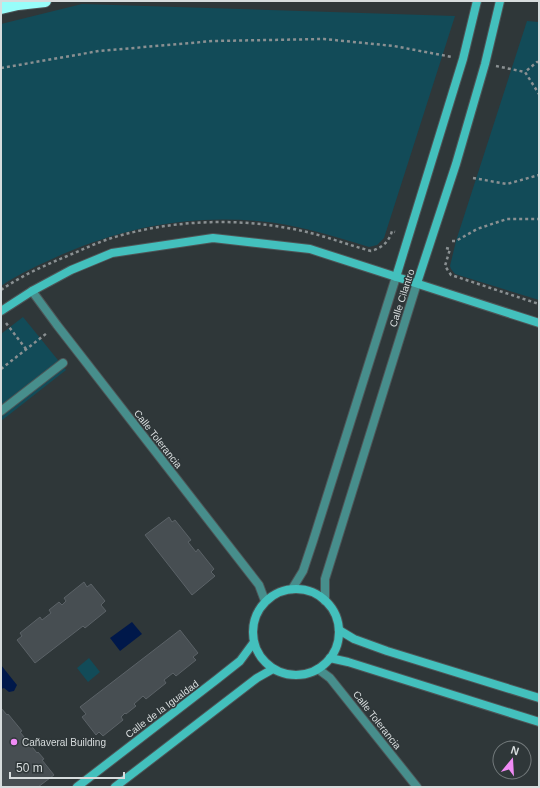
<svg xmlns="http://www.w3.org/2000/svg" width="540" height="788" font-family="Helvetica,sans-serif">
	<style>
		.green { fill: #124b58 }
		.water { fill: #00184a }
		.building { fill: #474e52; stroke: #5b6267 }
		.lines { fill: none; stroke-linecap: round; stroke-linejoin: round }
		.street-casing { stroke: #4d5557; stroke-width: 10 }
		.secondary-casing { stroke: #4d5557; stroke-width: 10 }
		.highway-casing { stroke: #4d5557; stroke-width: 14 }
		.path { stroke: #8a9092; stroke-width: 2.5; stroke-dasharray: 3 3; stroke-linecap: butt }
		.street { stroke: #478e8c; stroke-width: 8 }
		.secondary { stroke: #43c0bd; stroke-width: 8 }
		.highway { stroke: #98fdfa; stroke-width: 12 }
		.poi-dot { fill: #f08bf5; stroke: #2f3739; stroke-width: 1.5 }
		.labels { text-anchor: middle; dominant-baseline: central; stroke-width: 3; stroke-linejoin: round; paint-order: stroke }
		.street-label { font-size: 10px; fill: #d7dcdd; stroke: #2f3739 }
		.poi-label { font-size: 10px; fill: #d7dcdd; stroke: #2f3739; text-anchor: start }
	</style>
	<rect width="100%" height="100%" fill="#2f3739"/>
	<!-- green -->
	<g class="green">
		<path d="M 82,4 L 455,16 L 384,238 L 377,245 L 369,247 C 333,236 296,224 258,221 C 189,215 126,227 63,254 C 41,264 20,273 1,286 L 1,24 Z"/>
		<path d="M 527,21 L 539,22 L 539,300 L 455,274 L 451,269 L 450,266 L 456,241 Z"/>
		<path d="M 23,317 L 66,370 L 1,421 L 1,334 Z"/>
		<path d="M 89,658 L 100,672 L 88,682 L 77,668 Z"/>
	</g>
	<!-- water -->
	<g class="water">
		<path d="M 132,622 L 142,634 L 120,651 L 110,638 Z"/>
		<path d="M 1,665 L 17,685 L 14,691 L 9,692 L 4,688 L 1,689 Z"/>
	</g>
	<!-- building -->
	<g class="building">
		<path d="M 169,517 L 172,522 L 175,520 L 191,540 L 188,542 L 196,552 L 198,549 L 214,569 L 211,572 L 215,576 L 192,595 L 145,535 Z"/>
		<path d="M 84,582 L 87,587 L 91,584 L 105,601 L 101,605 L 106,611 L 85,628 L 83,626 L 35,663 L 17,640 L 22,636 L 20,633 L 40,617 L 42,620 L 51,613 L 49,610 L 59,602 L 62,605 L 66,601 L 64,598 Z"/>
		<path d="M 180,630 L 198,653 L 193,657 L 196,660 L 176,676 L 173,673 L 164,680 L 166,683 L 146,699 L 143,696 L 134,704 L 136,706 L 126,714 L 125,713 L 121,717 L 123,720 L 103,736 L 99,732 L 96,735 L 82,717 L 86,714 L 80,707 Z"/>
		<path d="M 1,708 L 7,715 L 8,714 L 22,731 L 20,732 L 37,753 L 38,752 L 44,759 L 42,760 L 54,775 L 38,787 L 1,787 Z"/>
	</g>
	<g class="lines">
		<!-- street casing -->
		<g class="street-casing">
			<g id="street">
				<path d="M 32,291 L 57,325 L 259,585 L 265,601"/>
				<path d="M 1,411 L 63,363"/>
				<path d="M 292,589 L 303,571 L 313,541 L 396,277"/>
				<path d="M 325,601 L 325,579 L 417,283"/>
				<path d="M 318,669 L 330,678 L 417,787"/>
			</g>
		</g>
		<!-- secondary casing -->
		<g class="secondary-casing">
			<g id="secondary">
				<path d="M 396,277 L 463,59 L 477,1"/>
				<path d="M 417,283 L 456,164 L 485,64 L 500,1"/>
				<path d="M 1,311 L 32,291 L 71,270 L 112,253 L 213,238 L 310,249 L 539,323"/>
				<circle cx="296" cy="632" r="43"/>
				<path d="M 339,630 L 354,639 L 387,651 L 539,698"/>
				<path d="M 330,658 L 348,662 L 539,722"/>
				<path d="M 77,787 L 216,680 L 240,661 L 254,642"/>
				<path d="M 115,787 L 257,678 L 273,669"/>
			</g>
		</g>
		<!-- highway casing -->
		<g class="highway-casing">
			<path id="highway" d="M 1,8 L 18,4 L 45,1"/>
		</g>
		<!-- path -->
		<g class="path">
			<path d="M 539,62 L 537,62 L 525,72 L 539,94"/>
			<path d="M 496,66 L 525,72"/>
			<path d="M 1,68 L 99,51 L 213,41 L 324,39 L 394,46 L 452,57"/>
			<path d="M 473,178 L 507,184 L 539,175"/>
			<path d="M 452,241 L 456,241 L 477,229 L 507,219 L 539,219"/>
			<path d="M 446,248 L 450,249 L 445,266 L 451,275 L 539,304"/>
			<path d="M 1,290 C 21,276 43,266 65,257 C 84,249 102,240 122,235 C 177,220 237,218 293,229 C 320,234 345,244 371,251 C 382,248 389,242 392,231 L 395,232"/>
			<path d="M 6,323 L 26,349"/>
			<path d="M 1,369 L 47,333"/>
		</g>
		<!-- street -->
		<use href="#street" class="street"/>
		<!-- secondary -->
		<use href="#secondary" class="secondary"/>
		<!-- highway -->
		<use href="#highway" class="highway"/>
	</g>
	<!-- markers -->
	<circle class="poi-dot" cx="14" cy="742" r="4"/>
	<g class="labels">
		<!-- street labels -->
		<g class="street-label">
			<text transform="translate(402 298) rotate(-72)">Calle Cilantro</text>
			<text transform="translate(158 439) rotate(52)">Calle Tolerancia</text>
			<text transform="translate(162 709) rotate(-37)">Calle de la Igualdad</text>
			<text transform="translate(377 720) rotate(52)">Calle Tolerancia</text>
		</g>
		<!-- poi labels -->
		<g class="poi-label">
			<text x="22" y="742">Cañaveral Building</text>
		</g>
	</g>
	<!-- border -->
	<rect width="540" height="788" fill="none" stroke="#d7dcdd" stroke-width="4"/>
	<!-- north arrow -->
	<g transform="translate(512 760) rotate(18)"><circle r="19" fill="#2f3739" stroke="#72797b"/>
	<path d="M0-3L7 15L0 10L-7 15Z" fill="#f08bf5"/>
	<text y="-6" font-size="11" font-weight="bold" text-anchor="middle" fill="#d7dcdd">N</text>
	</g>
	<!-- scale -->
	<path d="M10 772v6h114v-6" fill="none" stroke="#d7dcdd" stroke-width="2"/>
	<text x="16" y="772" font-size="12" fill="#d7dcdd" stroke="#2f3739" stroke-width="3" paint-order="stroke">50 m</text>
</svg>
